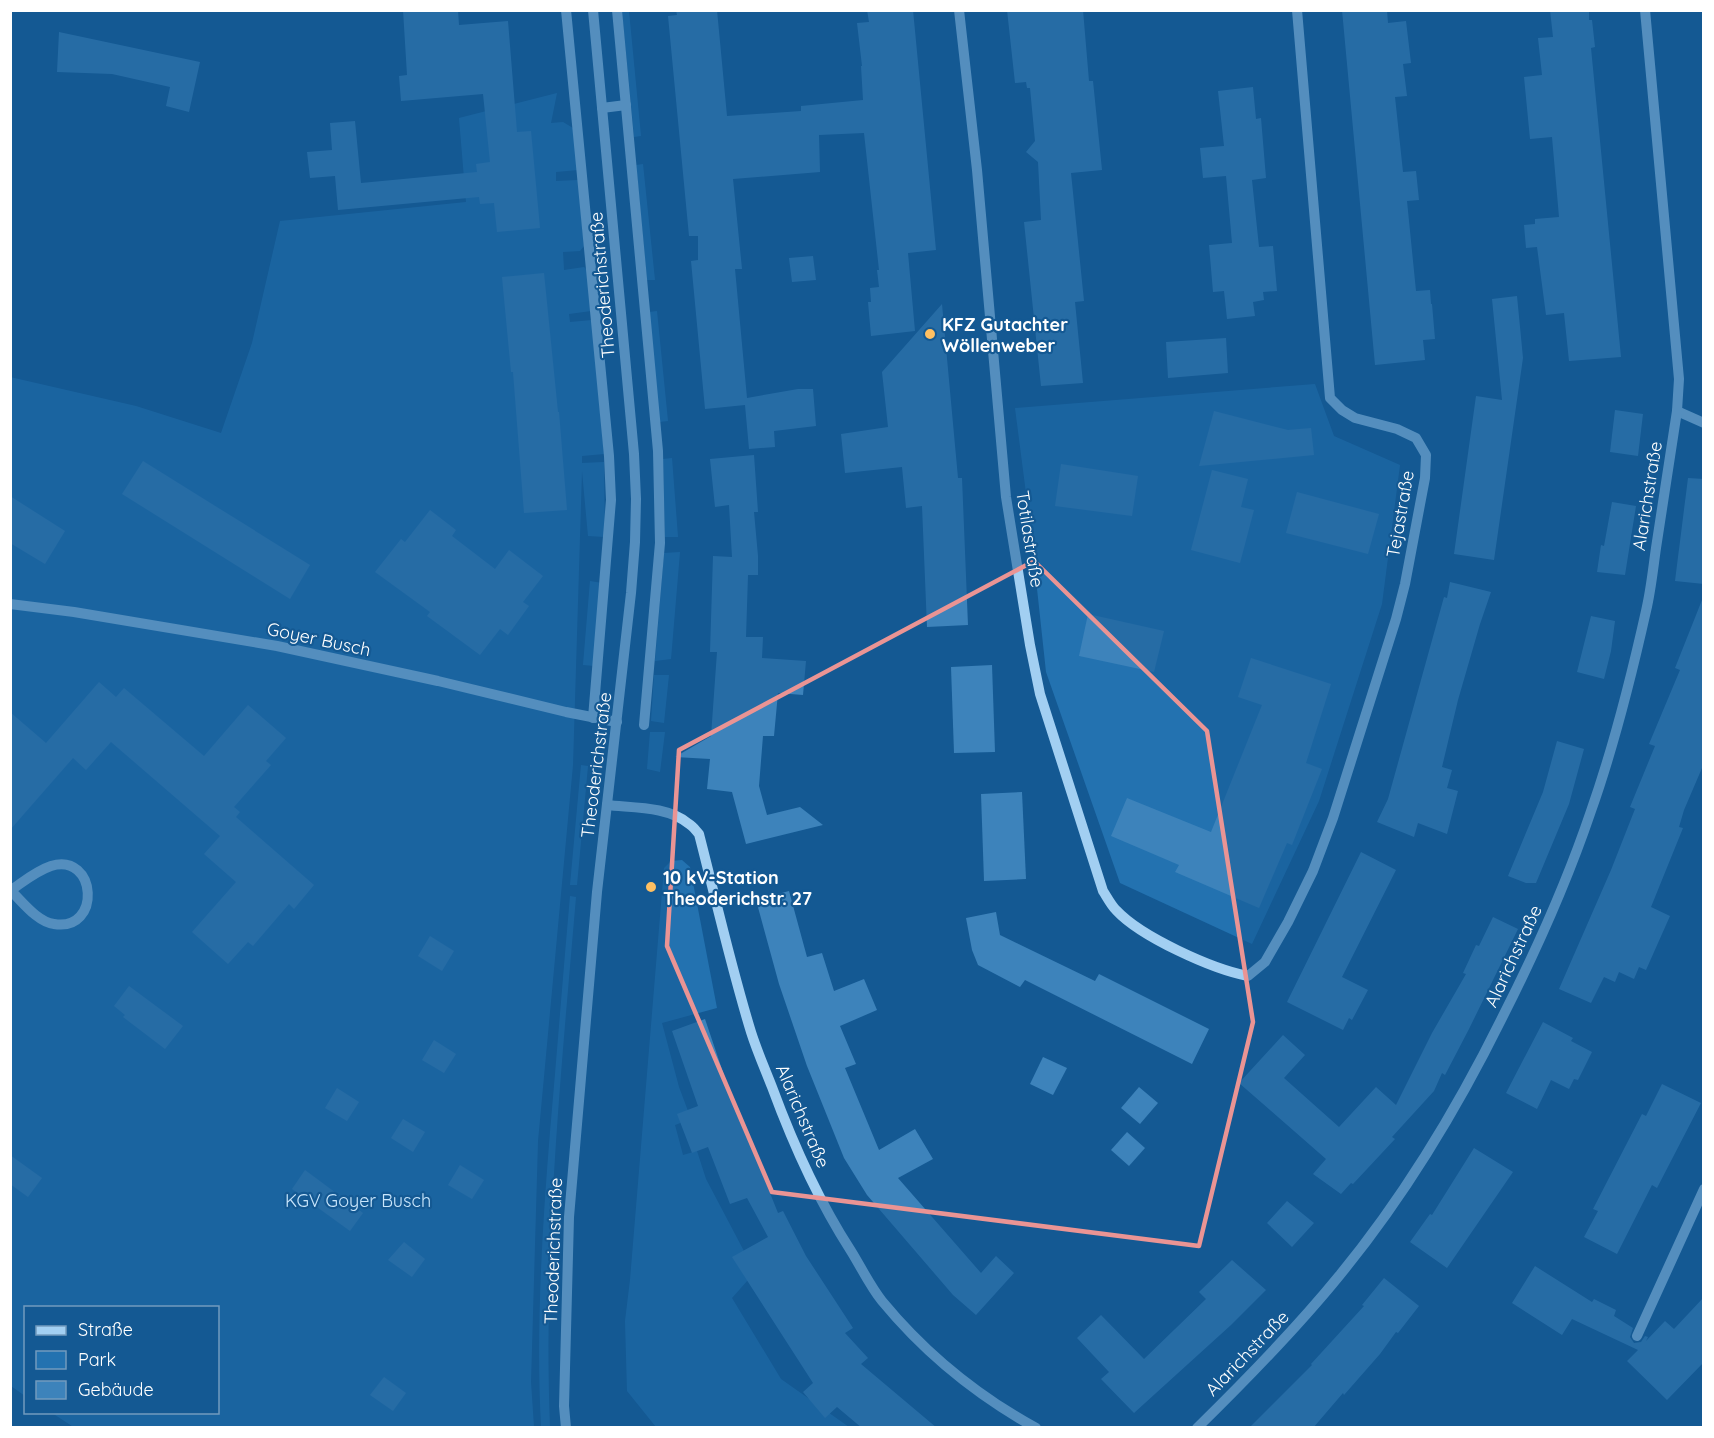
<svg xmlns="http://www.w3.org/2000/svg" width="1714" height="1438" font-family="Quicksand,sans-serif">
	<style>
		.green { fill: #2372b0 }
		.building { fill: #3d83bb }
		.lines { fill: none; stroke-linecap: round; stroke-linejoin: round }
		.minor { stroke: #a2cff2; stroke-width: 10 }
		.marked { fill: none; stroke: #ea9494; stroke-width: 4.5; stroke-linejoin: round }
		.poi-dot { fill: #ffc062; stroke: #145993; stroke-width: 2 }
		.labels { text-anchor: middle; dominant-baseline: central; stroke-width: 4.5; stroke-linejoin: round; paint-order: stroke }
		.street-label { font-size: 18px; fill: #fff; stroke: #145993 }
		.poi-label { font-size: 18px; font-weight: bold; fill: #fff; stroke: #145993; text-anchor: start }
		.park-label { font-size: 18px; fill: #c9e6fc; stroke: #145993 }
	</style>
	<rect width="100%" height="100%" fill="#145993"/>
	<!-- green -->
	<g class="green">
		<path d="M 622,11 L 629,11 L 641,136 L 634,137 Z"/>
		<path d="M 557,93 L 551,123 L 563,122 L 573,128 L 578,170 L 556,172 L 556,181 L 578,180 L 584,246 L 580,251 L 563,252 L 564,270 L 584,267 L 587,270 L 591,311 L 569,314 L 570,322 L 592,320 L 604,454 L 582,456 L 582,463 L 604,462 L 605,537 L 588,536 L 582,471 L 573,765 L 538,1141 L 531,1382 L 534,1427 L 75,1428 L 52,1413 L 218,1412 L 218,1308 L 26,1308 L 25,1396 L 11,1386 L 10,377 L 136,406 L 221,433 L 252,343 L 280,221 L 466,202 L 459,118 Z"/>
		<path d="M 643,164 L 655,280 L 647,280 L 636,165 Z"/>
		<path d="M 657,311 L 668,421 L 659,422 L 649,312 Z"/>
		<path d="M 1315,384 L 1334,436 L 1400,465 L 1382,604 L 1319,801 L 1252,944 L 1120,883 L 1046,672 L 1030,524 L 1015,408 Z"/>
		<path d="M 672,458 L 678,537 L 665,537 L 663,459 Z"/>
		<path d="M 680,552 L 671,659 L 655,661 L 664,553 Z"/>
		<path d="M 590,581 L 602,583 L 595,666 L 583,665 Z"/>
		<path d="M 654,675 L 669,675 L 664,723 L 651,721 Z"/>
		<path d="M 650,732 L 665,732 L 660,772 L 647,769 Z"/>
		<path d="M 581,765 L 588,766 L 577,885 L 570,885 Z"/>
		<path d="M 682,860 L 690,867 L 717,1008 L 662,1023 L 679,1087 L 691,1119 L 675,1125 L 683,1155 L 697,1151 L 706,1179 L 755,1272 L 732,1298 L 781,1379 L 849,1427 L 656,1427 L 627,1391 L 625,1321 L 630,1280 L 664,868 L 671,861 Z"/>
		<path d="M 570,896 L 576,897 C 561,1073 543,1250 550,1427 L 541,1427 C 536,1329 542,1230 550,1132 C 557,1053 563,975 570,896 Z"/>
	</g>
	<!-- building -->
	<g class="building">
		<path d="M 403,10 L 458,10 L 459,25 L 508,21 L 517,132 L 531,131 L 540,228 L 497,232 L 494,203 L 480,204 L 479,197 L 338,210 L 335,176 L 310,178 L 307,152 L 332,150 L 330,123 L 355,121 L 361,183 L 477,172 L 476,164 L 490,162 L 483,94 L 401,101 L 399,76 L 407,75 Z"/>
		<path d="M 676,10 L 717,10 L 727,116 L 801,111 L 801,106 L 863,100 L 861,66 L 862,66 L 857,23 L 869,22 L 867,10 L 913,10 L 936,250 L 908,253 L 915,331 L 871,336 L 868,302 L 871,302 L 870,288 L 879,287 L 877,270 L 879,270 L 864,133 L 819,135 L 820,172 L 733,179 L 742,269 L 735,269 L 747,398 L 798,389 L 813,389 L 816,426 L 774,431 L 775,447 L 749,449 L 745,405 L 705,409 L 691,261 L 698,260 L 698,236 L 689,236 L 668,16 L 677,15 Z"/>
		<path d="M 1007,10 L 1083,10 L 1089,81 L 1093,81 L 1102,170 L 1071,173 L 1084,301 L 1075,302 L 1083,383 L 1041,386 L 1024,222 L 1041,220 L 1038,162 L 1026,152 L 1035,141 L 1030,88 L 1027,88 L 1026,82 L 1015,83 Z"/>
		<path d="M 1342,10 L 1387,10 L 1388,23 L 1406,21 L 1411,63 L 1403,64 L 1407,96 L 1395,97 L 1403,172 L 1416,171 L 1419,200 L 1407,201 L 1416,291 L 1430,290 L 1431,304 L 1432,304 L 1435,339 L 1423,340 L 1425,360 L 1375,365 Z"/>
		<path d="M 1550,10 L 1589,10 L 1589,20 L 1592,20 L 1595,47 L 1591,48 L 1621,357 L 1569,361 L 1564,313 L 1546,315 L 1537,247 L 1526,248 L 1524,225 L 1535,224 L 1535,219 L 1559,217 L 1552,137 L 1530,139 L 1524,77 L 1542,75 L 1538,38 L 1553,37 Z"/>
		<path d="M 59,32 L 200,62 L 189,112 L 166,106 L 170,87 L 112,74 L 57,72 Z"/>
		<path d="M 1253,87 L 1256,119 L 1261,118 L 1266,178 L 1252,180 L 1259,247 L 1273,246 L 1277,291 L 1263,292 L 1264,300 L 1253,302 L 1255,316 L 1227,319 L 1224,291 L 1213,292 L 1209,245 L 1232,243 L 1226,176 L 1203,178 L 1200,148 L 1224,146 L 1218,91 Z"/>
		<path d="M 813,256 L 816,280 L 792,282 L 789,258 Z"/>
		<path d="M 544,273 L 558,412 L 559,412 L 567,510 L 524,513 L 513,372 L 511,372 L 502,277 Z"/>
		<path d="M 1517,296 L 1523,358 L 1494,560 L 1454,554 L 1476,396 L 1502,400 L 1492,299 Z"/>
		<path d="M 942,304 L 958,478 L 962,478 L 968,625 L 927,627 L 922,506 L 906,508 L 902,467 L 845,473 L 841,434 L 888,427 L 882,372 Z"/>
		<path d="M 1226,338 L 1228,373 L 1168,378 L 1166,342 Z"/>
		<path d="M 1615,410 L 1643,414 L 1638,456 L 1610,452 Z"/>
		<path d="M 1214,411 L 1288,430 L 1311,428 L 1314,455 L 1199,466 Z"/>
		<path d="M 754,455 L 758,512 L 754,512 L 758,556 L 758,575 L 748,575 L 746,637 L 763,637 L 762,658 L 806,661 L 803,695 L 778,693 L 774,736 L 763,736 L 759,786 L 767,815 L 800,807 L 823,825 L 746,844 L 732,792 L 707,789 L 710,759 L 675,757 L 711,736 L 717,652 L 710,652 L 713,556 L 732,557 L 729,505 L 715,507 L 710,459 Z"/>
		<path d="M 143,461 L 310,565 L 290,599 L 122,494 Z"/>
		<path d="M 1061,464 L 1138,476 L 1132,516 L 1055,506 Z"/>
		<path d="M 1212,470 L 1248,479 L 1241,507 L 1254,510 L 1240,563 L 1191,550 Z"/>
		<path d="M 1688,478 L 1704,479 L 1704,584 L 1675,581 Z"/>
		<path d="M 1297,492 L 1379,514 L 1368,554 L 1286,533 Z"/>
		<path d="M 10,496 L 65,531 L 45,564 L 10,543 Z"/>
		<path d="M 1612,502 L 1636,506 L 1625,575 L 1597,572 L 1601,545 L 1604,546 Z"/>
		<path d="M 430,510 L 456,530 L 452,536 L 495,569 L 509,550 L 543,576 L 523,602 L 529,606 L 508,635 L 500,629 L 480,655 L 427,616 L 430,612 L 375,572 L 401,539 L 405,542 Z"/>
		<path d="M 1450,582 L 1491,592 L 1480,624 L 1458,700 L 1442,767 L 1452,770 L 1447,788 L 1458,791 L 1447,834 L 1418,823 L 1414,837 L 1377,822 L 1388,799 L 1444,597 L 1447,598 Z"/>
		<path d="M 1702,600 L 1702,768 L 1684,810 L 1679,827 L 1683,828 L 1651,907 L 1670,916 L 1646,970 L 1639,967 L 1634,979 L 1619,972 L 1615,982 L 1604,977 L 1591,1003 L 1559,989 L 1611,870 L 1635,809 L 1630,807 L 1655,746 L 1649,744 L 1680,670 L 1675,668 Z"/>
		<path d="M 1088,614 L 1164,631 L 1154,672 L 1079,656 Z"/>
		<path d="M 1591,616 L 1615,621 L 1611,651 L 1604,679 L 1577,672 Z"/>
		<path d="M 1251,658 L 1331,684 L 1306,763 L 1322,769 L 1292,845 L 1287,843 L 1259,908 L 1175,872 L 1179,865 L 1111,836 L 1127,798 L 1211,832 L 1262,705 L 1238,697 Z"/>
		<path d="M 992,665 L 995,752 L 954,753 L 951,667 Z"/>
		<path d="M 99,682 L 116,697 L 124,688 L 204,756 L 248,705 L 286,738 L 266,761 L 271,765 L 234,807 L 240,812 L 236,817 L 314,885 L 294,909 L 289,904 L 253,946 L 248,942 L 228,964 L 192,932 L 236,882 L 204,854 L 220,836 L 111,742 L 86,770 L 73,758 L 10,830 L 10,712 L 46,743 Z"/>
		<path d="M 1557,741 L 1584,749 L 1569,804 L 1546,859 L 1536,883 L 1526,883 L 1508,876 L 1543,792 Z"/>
		<path d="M 1022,792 L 1026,879 L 984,881 L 981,794 Z"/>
		<path d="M 1361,852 L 1396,870 L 1342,977 L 1368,990 L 1352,1020 L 1349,1018 L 1343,1030 L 1287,1002 Z"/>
		<path d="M 789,891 L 807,957 L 822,953 L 834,991 L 864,979 L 877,1010 L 840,1026 L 856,1064 L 845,1068 L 879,1150 L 915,1129 L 933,1159 L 898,1178 L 981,1273 L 996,1256 L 1014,1273 L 976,1315 L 953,1295 L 867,1195 L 844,1158 L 807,1066 L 779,984 L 756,900 Z"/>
		<path d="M 996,912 L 1000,935 L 1095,981 L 1099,974 L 1209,1029 L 1192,1064 L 1025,980 L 1020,987 L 978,965 L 972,950 L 966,918 Z"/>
		<path d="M 1493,917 L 1518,929 L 1469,1029 L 1445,1075 L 1442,1073 L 1434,1091 L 1392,1137 L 1395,1139 L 1353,1184 L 1351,1183 L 1341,1194 L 1313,1174 L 1326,1159 L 1239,1083 L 1283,1035 L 1305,1055 L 1284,1078 L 1339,1127 L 1376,1087 L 1396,1105 L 1432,1033 L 1466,974 L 1463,973 L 1476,945 L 1479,946 Z"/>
		<path d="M 430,936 L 454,951 L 442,971 L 418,956 Z"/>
		<path d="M 129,986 L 183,1026 L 165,1049 L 123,1017 L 125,1015 L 114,1006 Z"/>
		<path d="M 705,1019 L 731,1096 L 778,1213 L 783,1211 L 806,1256 L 853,1328 L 845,1333 L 868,1358 L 861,1364 L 937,1428 L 862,1428 L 837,1407 L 825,1418 L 803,1392 L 813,1383 L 732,1257 L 768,1237 L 747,1198 L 730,1204 L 708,1147 L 692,1153 L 677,1114 L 698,1106 L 672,1031 Z"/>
		<path d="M 1543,1022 L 1573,1038 L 1571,1041 L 1592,1052 L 1578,1080 L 1574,1079 L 1569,1089 L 1551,1080 L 1537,1109 L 1506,1093 Z"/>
		<path d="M 434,1040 L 456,1054 L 444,1073 L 422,1060 Z"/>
		<path d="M 1043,1057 L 1067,1068 L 1053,1095 L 1030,1084 Z"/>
		<path d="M 1662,1084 L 1701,1103 L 1657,1188 L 1652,1185 L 1617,1254 L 1584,1237 L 1598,1211 L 1593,1209 L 1642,1114 L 1646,1116 Z"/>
		<path d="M 1139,1087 L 1158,1103 L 1140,1124 L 1121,1108 Z"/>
		<path d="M 337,1088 L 359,1102 L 347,1121 L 325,1108 Z"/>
		<path d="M 403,1119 L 425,1132 L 413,1152 L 391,1138 Z"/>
		<path d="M 1127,1132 L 1145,1148 L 1129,1166 L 1111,1150 Z"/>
		<path d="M 1474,1148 L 1513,1172 L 1447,1268 L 1410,1242 L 1430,1214 L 1432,1215 Z"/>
		<path d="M 10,1155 L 42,1178 L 28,1197 L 10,1184 Z"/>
		<path d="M 460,1165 L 484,1180 L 472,1199 L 448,1185 Z"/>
		<path d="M 305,1170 L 363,1213 L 350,1231 L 292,1189 Z"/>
		<path d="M 1287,1201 L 1314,1223 L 1292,1247 L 1267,1223 Z"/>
		<path d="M 404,1242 L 425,1259 L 412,1277 L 388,1260 Z"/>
		<path d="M 1232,1260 L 1266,1290 L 1231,1325 L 1134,1413 L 1101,1379 L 1109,1372 L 1077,1338 L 1101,1315 L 1144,1359 L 1206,1299 L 1199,1292 Z"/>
		<path d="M 1535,1266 L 1592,1302 L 1594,1299 L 1616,1310 L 1614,1316 L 1633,1328 L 1630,1337 L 1634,1343 L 1641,1342 L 1645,1336 L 1648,1337 L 1646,1341 L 1665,1321 L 1674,1329 L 1704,1297 L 1704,1362 L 1667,1400 L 1627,1361 L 1638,1350 L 1572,1319 L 1562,1335 L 1512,1303 Z"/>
		<path d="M 1384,1278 L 1419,1306 L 1398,1333 L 1396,1332 L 1380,1354 L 1344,1395 L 1343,1393 L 1313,1428 L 1249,1428 L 1312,1365 L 1311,1364 L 1364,1306 L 1362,1305 Z"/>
		<path d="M 384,1377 L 406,1393 L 393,1411 L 370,1395 Z"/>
	</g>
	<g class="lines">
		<!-- minor -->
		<g class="minor">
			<path d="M 566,10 L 609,456 L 611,500 L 593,718"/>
			<path d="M 617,10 L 658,451 L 660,543 L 644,725"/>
			<path d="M 959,10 L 977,170 L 1006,497 L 1030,645 L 1040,694 L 1103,891 C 1107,897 1111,905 1116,910 C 1141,937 1212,969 1248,976 L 1265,962 L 1288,922 L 1313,871 L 1333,818 L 1396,619 L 1405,584 L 1425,478 L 1426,455 L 1416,438 L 1397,429 L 1355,418 L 1342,410 L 1330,398 L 1297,10"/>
			<path d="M 602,108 L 626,105"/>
			<path d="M 1677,411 L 1704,423"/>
			<path d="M 10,604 L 74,612 L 277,646 L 438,681 L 566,712 L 617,722"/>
			<path d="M 607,805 C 633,808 668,806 689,824 C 693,826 696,831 699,834 C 716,900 731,967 751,1032 C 757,1051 765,1069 772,1087 C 793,1144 818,1200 851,1251 C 861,1267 870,1286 882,1301 C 924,1352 978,1396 1036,1428"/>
			<path d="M 10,890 C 22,901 37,922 54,924 C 102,932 97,852 51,866 C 36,871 23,882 11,890"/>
			<path d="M 1637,1336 L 1704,1189"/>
			<path d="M 566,1428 L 564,1406 L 569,1217 L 597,892 L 631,593 L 635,542 L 636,499 L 634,454 L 593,10"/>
			<path d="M 1197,1428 C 1247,1379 1295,1330 1339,1276 C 1404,1197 1457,1109 1502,1018 C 1536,951 1567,882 1591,811 C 1614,746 1631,678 1646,611 C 1651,590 1653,569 1656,548 C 1663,502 1670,456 1677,411 L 1679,379 L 1645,10"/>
		</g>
	</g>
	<!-- marked area -->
	<path d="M0 0H1714V1438H0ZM 1034,561 L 1207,731 L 1253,1022 L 1199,1246 L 772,1192 L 667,946 L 679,750 Z" fill="#145993" fill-opacity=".55" fill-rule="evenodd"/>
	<path class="marked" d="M 1034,561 L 1207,731 L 1253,1022 L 1199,1246 L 772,1192 L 667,946 L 679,750 Z"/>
	<!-- markers -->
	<g class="poi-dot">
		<circle cx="930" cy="334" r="6"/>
		<circle cx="651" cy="887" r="6"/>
	</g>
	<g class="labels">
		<!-- street labels -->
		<g class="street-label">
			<text transform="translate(602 285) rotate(-95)">Theoderichstraße</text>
			<text transform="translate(1647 496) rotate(-81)">Alarichstraße</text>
			<text transform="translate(1400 514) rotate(-80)">Tejastraße</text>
			<text transform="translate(1030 539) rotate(81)">Totilastraße</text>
			<text transform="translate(319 639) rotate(12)">Goyer Busch</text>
			<text transform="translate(596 765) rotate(-83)">Theoderichstraße</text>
			<text transform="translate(1513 956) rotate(-65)">Alarichstraße</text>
			<text transform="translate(803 1116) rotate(67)">Alarichstraße</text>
			<text transform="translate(553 1251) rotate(-88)">Theoderichstraße</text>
			<text transform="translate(1247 1353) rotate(-46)">Alarichstraße</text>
		</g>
		<!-- poi labels -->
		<g class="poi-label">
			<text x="942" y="324">KFZ Gutachter<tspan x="942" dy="21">Wöllenweber</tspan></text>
			<text x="663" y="877">10 kV-Station<tspan x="663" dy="21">Theoderichstr. 27</tspan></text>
		</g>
		<!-- park labels -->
		<g class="park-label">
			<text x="358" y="1200">KGV Goyer Busch</text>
		</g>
	</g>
	<!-- border -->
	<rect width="1714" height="1438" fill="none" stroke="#ffffff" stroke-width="24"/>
	<!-- legend -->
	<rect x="24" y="1306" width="195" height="108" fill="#145993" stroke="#729bbe" stroke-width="1.5"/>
	<rect x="36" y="1326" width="30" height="9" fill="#a2cff2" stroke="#729bbe" stroke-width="1.5"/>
	<text x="78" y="1336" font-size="18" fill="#ffffff">Straße</text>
	<rect x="36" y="1351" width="30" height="18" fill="#2372b0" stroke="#729bbe" stroke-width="1.5"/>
	<text x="78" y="1366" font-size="18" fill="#ffffff">Park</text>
	<rect x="36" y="1381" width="30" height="18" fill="#3d83bb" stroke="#729bbe" stroke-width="1.5"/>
	<text x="78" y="1396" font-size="18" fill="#ffffff">Gebäude</text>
</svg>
